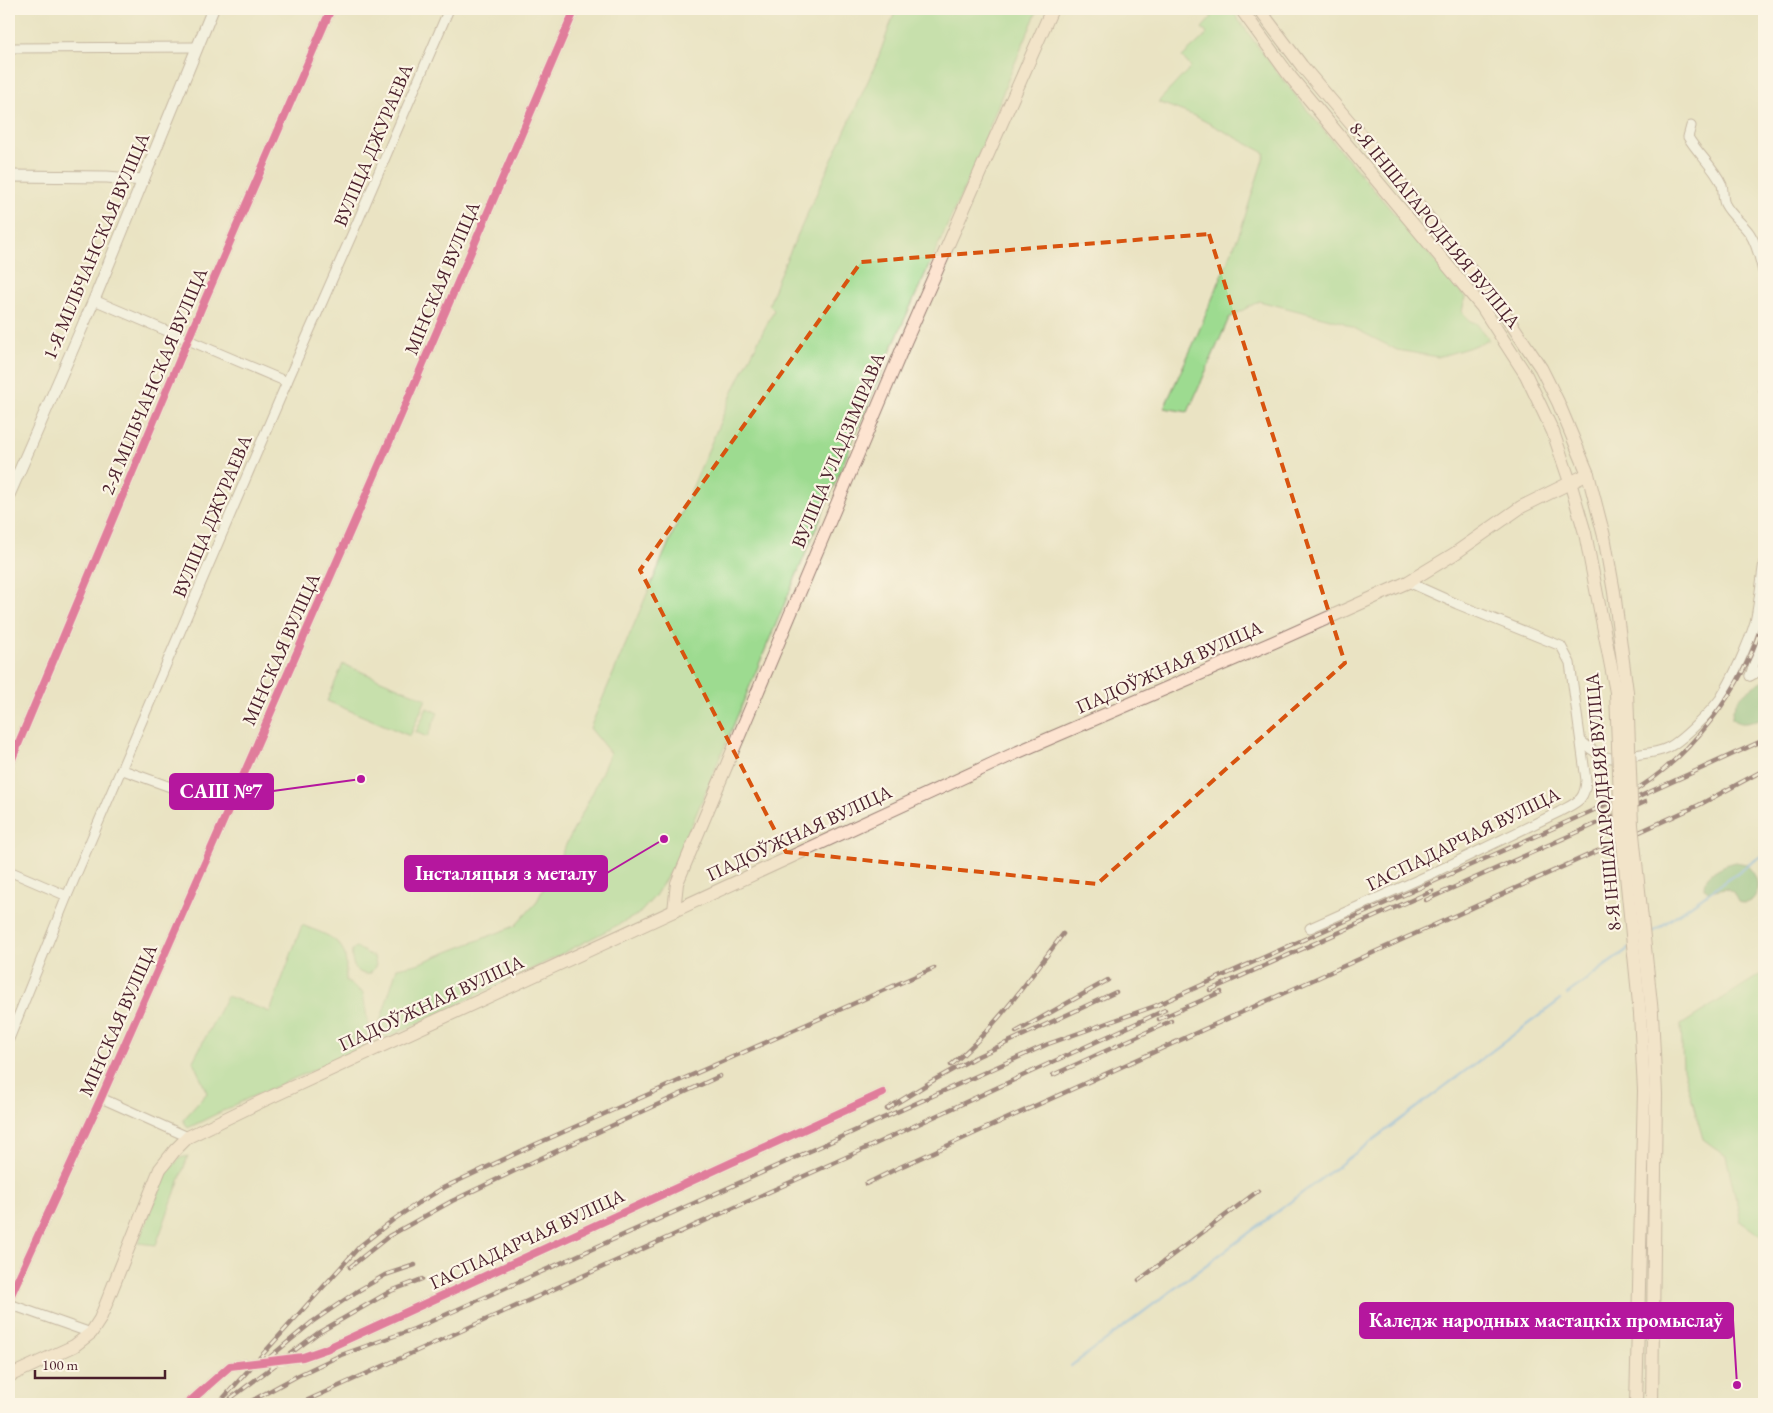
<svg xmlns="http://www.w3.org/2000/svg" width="1773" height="1413" font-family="'EB Garamond',serif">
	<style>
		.green { fill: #9ddb90; stroke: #747d5e }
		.forest { fill: #7ebb7a; stroke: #646d52 }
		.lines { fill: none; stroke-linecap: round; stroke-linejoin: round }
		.stream { stroke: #78b0e7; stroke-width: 2.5 }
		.minor-casing { stroke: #9a8177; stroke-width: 11 }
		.tertiary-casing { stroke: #9a8177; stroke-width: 13 }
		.secondary-casing { stroke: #9a8177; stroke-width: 14 }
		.minor { stroke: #fff; stroke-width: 9 }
		.tertiary { stroke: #fff; stroke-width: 11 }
		.secondary { stroke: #fde4d1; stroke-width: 12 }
		.rail-casing { stroke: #4a1f2b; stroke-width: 4.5 }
		.rail { stroke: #fcf5e5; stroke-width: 2.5; stroke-dasharray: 8; stroke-linecap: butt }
		.secondary-bridge-casing { stroke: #9a8177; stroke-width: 14; stroke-linecap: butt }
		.secondary-bridge { stroke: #fde4d1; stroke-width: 12 }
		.cycleway-casing { stroke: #fcf5e5; stroke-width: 11 }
		.cycleway { stroke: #d6006c; stroke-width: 8 }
		.marked { fill: none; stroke: #d8530f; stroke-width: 4; stroke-dasharray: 10 6; stroke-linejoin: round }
		.labels { text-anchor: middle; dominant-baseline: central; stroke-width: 4.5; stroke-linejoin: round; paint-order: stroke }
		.street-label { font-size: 19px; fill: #4a1f2b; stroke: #fcf5e5 }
		.leader { fill: none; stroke: #b5179e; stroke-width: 2 }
		.callout-dot { fill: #b5179e; stroke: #fcf5e5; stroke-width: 2 }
		.callout { fill: #b5179e; stroke: #b5179e; stroke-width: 2 }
		.callout-label { font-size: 20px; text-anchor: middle; font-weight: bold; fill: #fff }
	</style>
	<rect width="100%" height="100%" fill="#fcf5e5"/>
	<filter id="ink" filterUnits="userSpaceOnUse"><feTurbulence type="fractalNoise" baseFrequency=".02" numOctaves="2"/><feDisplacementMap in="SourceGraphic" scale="10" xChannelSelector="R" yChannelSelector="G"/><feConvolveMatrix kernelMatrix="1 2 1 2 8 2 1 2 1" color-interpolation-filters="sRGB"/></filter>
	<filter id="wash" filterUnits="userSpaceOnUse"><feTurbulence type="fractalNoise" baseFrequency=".0096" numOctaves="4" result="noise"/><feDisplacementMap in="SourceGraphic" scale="20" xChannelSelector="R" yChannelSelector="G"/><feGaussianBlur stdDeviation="1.12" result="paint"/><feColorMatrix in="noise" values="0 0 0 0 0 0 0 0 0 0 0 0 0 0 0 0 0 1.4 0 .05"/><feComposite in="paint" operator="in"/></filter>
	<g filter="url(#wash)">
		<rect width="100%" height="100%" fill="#eae3c3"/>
		<!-- green -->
		<g class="green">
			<path d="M 896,9 L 1038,9 L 1009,77 L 973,169 L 897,336 L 676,862 L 655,896 L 639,914 L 542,964 L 387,1038 L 383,1036 L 379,1025 L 397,968 L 417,964 L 515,926 L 536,903 L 593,792 L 610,753 L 590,728 L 735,387 L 774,310 L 769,305 L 778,278 L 877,61 Z"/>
			<path d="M 1203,9 L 1231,9 C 1301,110 1386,202 1465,297 L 1462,312 L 1470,321 L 1476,323 L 1489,340 L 1468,348 L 1438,357 L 1397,350 L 1342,322 L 1259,301 L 1229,318 L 1188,412 L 1164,408 L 1196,338 L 1241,229 L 1265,153 L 1197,117 L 1158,102 L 1191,67 L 1182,57 L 1207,34 L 1202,28 L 1212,17 Z"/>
			<path d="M 343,664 L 426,699 L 410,736 L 327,701 Z"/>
			<path d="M 427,708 L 438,713 L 427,737 L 416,732 Z"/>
			<path d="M 302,925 C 318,932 342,937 345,957 C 347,965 345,973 346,981 L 363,993 L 369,1030 L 362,1049 L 249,1098 L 188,1128 L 183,1120 L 207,1093 L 193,1061 L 227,996 L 270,1012 Z"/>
			<path d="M 356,947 L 374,957 L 376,965 L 370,974 C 356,976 350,962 352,950 Z"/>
			<path d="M 1764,973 L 1764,1238 L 1741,1222 L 1726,1156 L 1703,1139 L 1683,1069 L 1681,1025 L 1761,974 Z"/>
			<path d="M 188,1156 L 156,1245 L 138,1243 L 167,1173 L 180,1158 Z"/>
		</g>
		<!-- forest -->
		<g class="forest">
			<path d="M 1764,680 L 1764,716 C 1755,722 1741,727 1732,719 C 1731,700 1750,688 1764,680 Z"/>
			<path d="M 1736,862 L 1746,864 C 1750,869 1754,873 1756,878 C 1760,891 1754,907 1738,902 L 1733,892 L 1726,888 L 1709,891 L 1704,888 C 1703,874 1724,864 1736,862 Z"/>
		</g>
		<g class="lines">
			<!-- stream -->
			<g class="stream">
				<path d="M 1647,936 L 1764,854"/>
				<path d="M 1567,994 L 1628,949"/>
				<path d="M 1071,1366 L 1560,1000"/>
			</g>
		</g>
	</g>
	<g filter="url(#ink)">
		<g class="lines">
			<!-- minor casing -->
			<g class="minor-casing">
				<g id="minor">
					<path d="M 9,48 L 197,47"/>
					<path d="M 1691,126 L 1688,137 C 1698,154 1714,167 1722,185 C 1724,191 1722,198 1725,204 C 1731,216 1743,223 1750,234 C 1758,246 1760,261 1764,275"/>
					<path d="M 94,300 L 287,382"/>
					<path d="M 1764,355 L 1763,373 L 1764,391"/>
					<path d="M 1750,676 L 1764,634"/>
					<path d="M 1750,676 L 1764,669"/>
					<path d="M 1582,742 C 1605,762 1613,760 1641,754 C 1650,753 1659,752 1667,748 C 1681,742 1711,711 1720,699 C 1732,680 1749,643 1755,622 C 1759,605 1761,580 1764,562"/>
					<path d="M 9,766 L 203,304 L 331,9"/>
					<path d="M 123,770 L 229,808"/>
					<path d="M 9,871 L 67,896"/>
					<path d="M 1310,928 L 1431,874 L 1559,812 C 1577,802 1585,801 1586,780 L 1570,663 L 1561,646 L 1457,604 L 1408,582"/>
					<path d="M 9,1039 L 67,896 L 287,382 L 357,223 L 449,9"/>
					<path d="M 101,1098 L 188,1137"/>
					<path d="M 9,1299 L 101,1098 L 215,840 L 401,415 L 575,9"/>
					<path d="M 9,1304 L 91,1333"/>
					<path d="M 187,1404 L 230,1366 L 303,1357 L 326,1349 L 883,1093"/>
				</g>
			</g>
			<!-- tertiary casing -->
			<g class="tertiary-casing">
				<g id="tertiary">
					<path d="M 9,176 L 107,177 L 143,180"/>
					<path d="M 9,495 L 94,300 L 213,9"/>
				</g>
			</g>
			<!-- secondary casing -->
			<g class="secondary-casing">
				<g id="secondary">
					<path d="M 1241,9 L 1289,75 L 1482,307 L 1526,375 L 1553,432 L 1570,482 L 1585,533 L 1616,692"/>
					<path d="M 1259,9 L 1302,66 L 1380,158 L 1496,301 L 1541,368 L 1558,402 L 1588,474 L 1604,536 L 1614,592 L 1627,692"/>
					<path d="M 674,911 L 677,883 L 685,864 L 906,340 L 1052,9"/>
					<path d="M 1652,1013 L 1656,1094 L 1652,1404"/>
					<path d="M 9,1376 L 74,1346 L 91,1333 L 100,1319 L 160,1169 L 175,1150 L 188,1137 L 258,1103 L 1018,752 L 1274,642 L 1408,582 L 1454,554 L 1521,507 L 1588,474"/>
					<path d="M 1636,1404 L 1644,1091 L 1640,1014"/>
				</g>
			</g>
			<!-- minor -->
			<use href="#minor" class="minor"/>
			<!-- tertiary -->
			<use href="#tertiary" class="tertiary"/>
			<!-- secondary -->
			<use href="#secondary" class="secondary"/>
			<!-- rail casing -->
			<g class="rail-casing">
				<g id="rail">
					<path d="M 1632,800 L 1764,740"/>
					<path d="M 1426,900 L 1645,802"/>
					<path d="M 1210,990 L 1432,891"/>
					<path d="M 1159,1019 L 1221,992"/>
					<path d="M 1016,1032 L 1108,980"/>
					<path d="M 951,1065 C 996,1028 1028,980 1063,934"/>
					<path d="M 1053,1075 L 1171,1021"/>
					<path d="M 887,1109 L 934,1080 L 974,1058 L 1116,992"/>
					<path d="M 866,1184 L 898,1168 L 1699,805 L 1764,770"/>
					<path d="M 350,1267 L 389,1236 L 452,1201 L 537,1160 L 720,1076"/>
					<path d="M 1139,1280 L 1258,1191"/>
					<path d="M 270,1357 L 312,1322 L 356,1292 L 385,1275 L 415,1265"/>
					<path d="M 231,1398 L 318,1333 L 391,1291 L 422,1279"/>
					<path d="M 218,1404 L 360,1246 L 393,1220 L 418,1203 L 445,1187 L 534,1145 L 934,968"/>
					<path d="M 246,1404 L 299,1375 L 341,1355 L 414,1329 L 1048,1044 L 1155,1006 L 1623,797 C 1687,764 1747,685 1764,616"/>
					<path d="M 299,1404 L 862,1150 L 1165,1010"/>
				</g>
			</g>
			<!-- rail -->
			<use href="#rail" class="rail"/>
			<!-- secondary-bridge casing -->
			<g class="secondary-bridge-casing">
				<g id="secondary-bridge">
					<path d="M 1616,692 L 1621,826 L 1640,1014"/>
					<path d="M 1627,692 L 1632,825 L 1652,1013"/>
				</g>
			</g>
			<!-- secondary-bridge -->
			<use href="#secondary-bridge" class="secondary-bridge"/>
			<!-- cycleway casing -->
			<g class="cycleway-casing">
				<g id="cycleway">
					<path d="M 9,766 L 203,304 L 331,9"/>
					<path d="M 9,1299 L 101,1098 L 215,840 L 401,415 L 575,9"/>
					<path d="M 187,1404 L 230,1366 L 303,1357 L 326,1349 L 883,1093"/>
				</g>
			</g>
			<!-- cycleway -->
			<use href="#cycleway" class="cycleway"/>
		</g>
	</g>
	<!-- marked area -->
	<path d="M0 0H1773V1413H0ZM 1209,234 L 1345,663 L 1097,884 L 786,852 L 640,570 L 861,262 Z" fill="#eae3c3" fill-opacity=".55" fill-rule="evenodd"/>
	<path class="marked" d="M 1209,234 L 1345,663 L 1097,884 L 786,852 L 640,570 L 861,262 Z"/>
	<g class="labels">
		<!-- street labels -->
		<g class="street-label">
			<text transform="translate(373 145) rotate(-67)">ВУЛІЦА ДЖУРАЕВА</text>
			<text transform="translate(1435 225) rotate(51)">8-Я ІНШАГАРОДНЯЯ ВУЛІЦА</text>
			<text transform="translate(96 246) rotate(-67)">1-Я МІЛЬЧАНСКАЯ ВУЛІЦА</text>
			<text transform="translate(442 278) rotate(-67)">МІНСКАЯ ВУЛІЦА</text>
			<text transform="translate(154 381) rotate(-67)">2-Я МІЛЬЧАНСКАЯ ВУЛІЦА</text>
			<text transform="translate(838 450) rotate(-67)">ВУЛІЦА УЛАДЗІМІРАВА</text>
			<text transform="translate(212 516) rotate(-67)">ВУЛІЦА ДЖУРАЕВА</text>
			<text transform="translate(281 649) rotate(-66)">МІНСКАЯ ВУЛІЦА</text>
			<text transform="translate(1169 667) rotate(-24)">ПАДОЎЖНАЯ ВУЛІЦА</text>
			<text transform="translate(1603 802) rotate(-95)">8-Я ІНШАГАРОДНЯЯ ВУЛІЦА</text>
			<text transform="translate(799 833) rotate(-25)">ПАДОЎЖНАЯ ВУЛІЦА</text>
			<text transform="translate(1463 839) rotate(-26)">ГАСПАДАРЧАЯ ВУЛІЦА</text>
			<text transform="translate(431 1003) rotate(-25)">ПАДОЎЖНАЯ ВУЛІЦА</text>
			<text transform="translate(118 1020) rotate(-66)">МІНСКАЯ ВУЛІЦА</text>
			<text transform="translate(527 1239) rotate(-25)">ГАСПАДАРЧАЯ ВУЛІЦА</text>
		</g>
	</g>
	<!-- callouts -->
	<path class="leader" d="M361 779L273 791M664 839L607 873M1737 1385L1733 1320"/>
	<g class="callout-dot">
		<circle cx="361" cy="779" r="5"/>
		<circle cx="664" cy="839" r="5"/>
		<circle cx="1737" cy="1385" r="5"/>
	</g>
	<g class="callout">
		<rect x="170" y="774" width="103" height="35" rx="5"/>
		<rect x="405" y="856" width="202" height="35" rx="5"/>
		<rect x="1360" y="1303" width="373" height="35" rx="5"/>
	</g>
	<g class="callout-label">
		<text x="221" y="798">САШ №7</text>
		<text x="506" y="880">Інсталяцыя з металу</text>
		<text x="1546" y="1327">Каледж народных мастацкіх промыслаў</text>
	</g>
	<!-- margin -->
	<rect width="1773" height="1413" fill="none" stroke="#fcf5e5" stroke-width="30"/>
	<!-- scale -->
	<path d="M35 1370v8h130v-8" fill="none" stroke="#4a1f2b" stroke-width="2.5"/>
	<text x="42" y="1370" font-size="15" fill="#4a1f2b" stroke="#fcf5e5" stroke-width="4" paint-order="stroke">100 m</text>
</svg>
